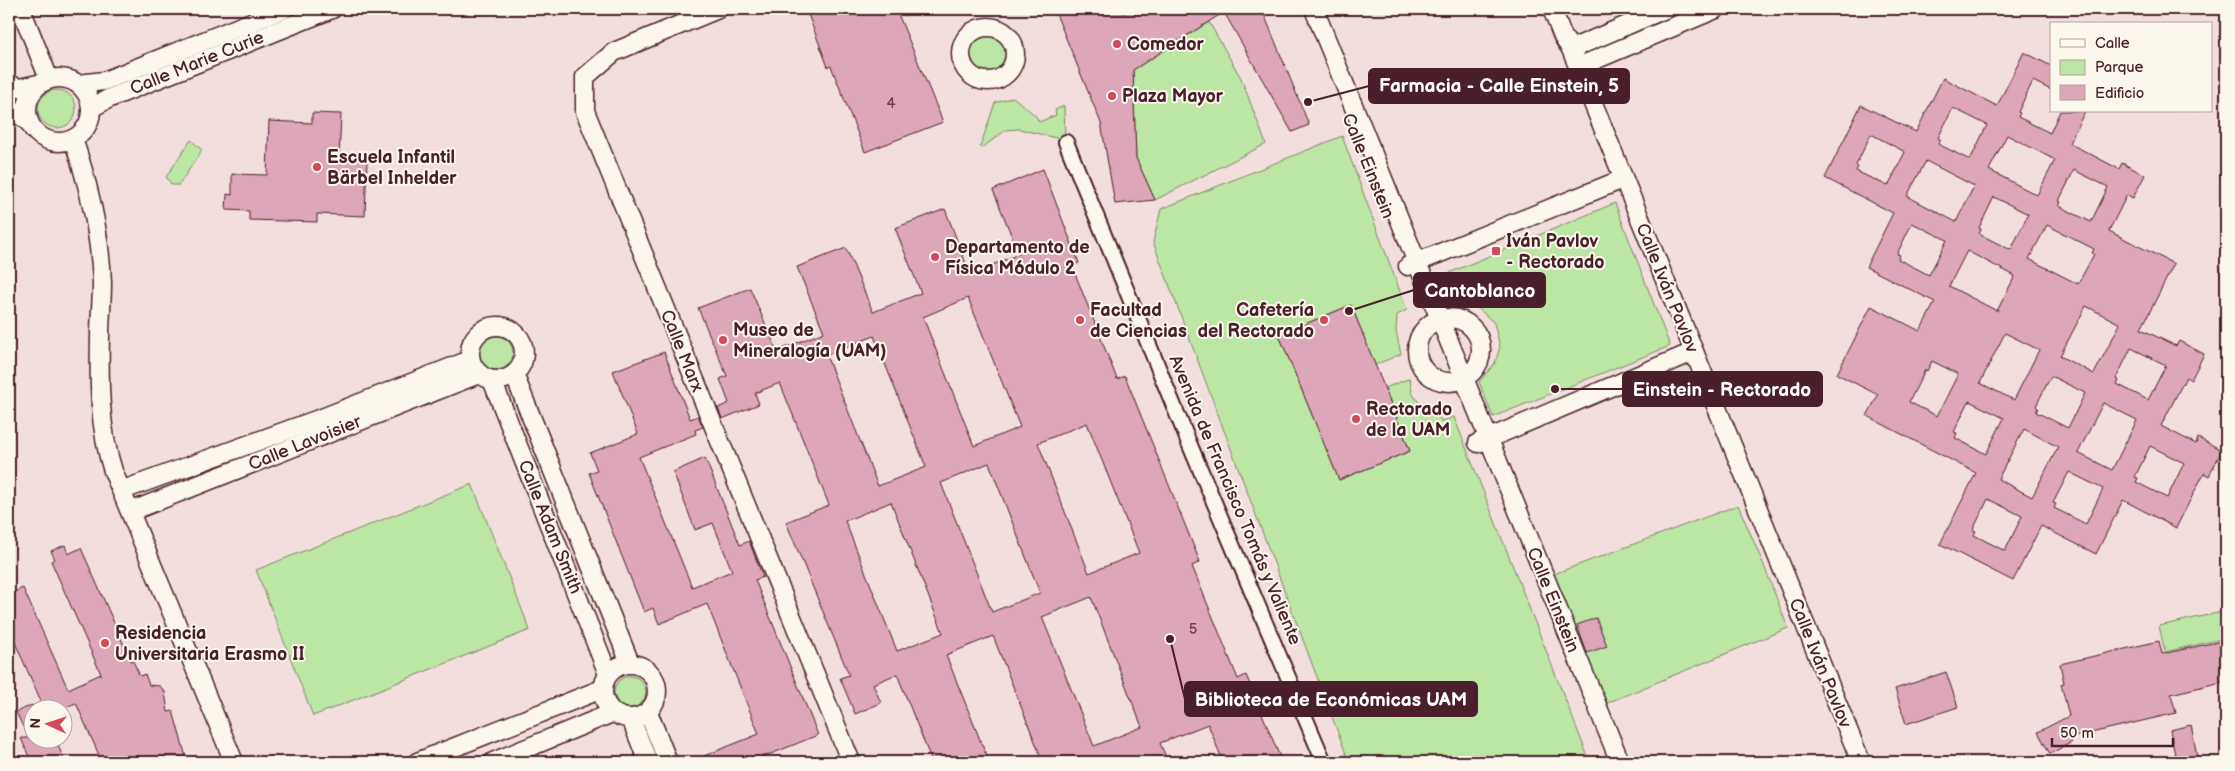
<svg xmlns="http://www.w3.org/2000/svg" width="2235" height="771" font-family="'Balsamiq Sans',sans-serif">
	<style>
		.built { fill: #f2dfdd; fill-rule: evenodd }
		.green { fill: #bbe6a3; stroke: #828267 }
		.water { fill: #92dbf4; stroke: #7590a4 }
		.building { fill: #dea6b9; stroke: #4a1f2b; fill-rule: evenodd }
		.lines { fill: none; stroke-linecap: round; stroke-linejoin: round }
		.pedestrian-casing { stroke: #4a1f2b; stroke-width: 18 }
		.minor-casing { stroke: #4a1f2b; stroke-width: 21 }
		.pedestrian { stroke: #fbf7ec; stroke-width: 14 }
		.minor { stroke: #fbf7ec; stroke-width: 18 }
		.poi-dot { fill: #d1495b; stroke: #fbf7ec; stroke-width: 2 }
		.labels { text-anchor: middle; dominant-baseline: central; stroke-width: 4; stroke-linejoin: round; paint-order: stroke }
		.number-label { font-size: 15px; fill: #6f414e }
		.poi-label { font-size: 18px; font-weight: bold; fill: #4a1f2b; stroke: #fbf7ec; text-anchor: start }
		.street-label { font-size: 18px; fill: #4a1f2b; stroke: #fbf7ec }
		.leader { fill: none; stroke: #4a1f2b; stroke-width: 2 }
		.callout-dot { fill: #4a1f2b; stroke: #fbf7ec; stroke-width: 2 }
		.callout { fill: #4a1f2b; stroke: #4a1f2b; stroke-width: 2 }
		.callout-label { font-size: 19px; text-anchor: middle; font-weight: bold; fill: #fff }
	</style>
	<rect width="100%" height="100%" fill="#fbf7ec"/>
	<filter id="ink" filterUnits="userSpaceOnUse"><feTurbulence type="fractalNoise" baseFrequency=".02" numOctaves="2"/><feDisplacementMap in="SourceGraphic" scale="10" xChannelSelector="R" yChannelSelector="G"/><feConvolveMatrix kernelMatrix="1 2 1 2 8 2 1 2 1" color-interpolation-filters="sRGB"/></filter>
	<g filter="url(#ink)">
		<!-- built -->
		<path class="built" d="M 9,9 L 2226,9 L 2226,762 L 9,762 ZM 2051,24 L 2211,24 L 2211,111 L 2051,111 ZM 32,708 L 62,708 L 62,738 L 32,738 Z"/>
		<!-- green -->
		<g class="green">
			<path d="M 1209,22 L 1241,78 L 1266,144 L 1155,200 L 1136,158 L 1133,70 Z"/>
			<circle cx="989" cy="53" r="20"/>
			<circle cx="57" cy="109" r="19"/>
			<path d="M 1013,97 L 1036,116 L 1039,122 L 1056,115 L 1055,110 L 1064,106 L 1065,138 L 1060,139 L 1019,129 L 1006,130 L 982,148 L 980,147 L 995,103 Z"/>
			<path d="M 1342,136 L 1407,310 L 1397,315 L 1396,331 L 1401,354 L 1375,365 L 1351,305 L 1279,335 L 1339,480 L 1410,451 L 1385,388 L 1410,378 L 1412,393 L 1420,404 L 1434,406 L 1441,421 L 1454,417 L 1590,762 L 1349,762 L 1153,242 L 1161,209 Z"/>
			<path d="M 191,140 L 202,150 L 179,185 L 172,185 L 166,177 Z"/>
			<path d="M 1615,203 L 1670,346 L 1493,417 L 1479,382 L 1495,363 L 1500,347 L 1494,323 L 1479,309 L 1445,297 L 1437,278 Z"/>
			<circle cx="496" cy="353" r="17"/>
			<path d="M 472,484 L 530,630 L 313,716 L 256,570 Z"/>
			<path d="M 1738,505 L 1763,563 L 1788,628 L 1607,703 L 1553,579 L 1554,574 Z"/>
			<path d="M 2222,612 L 2226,638 L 2165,652 L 2159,626 Z"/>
			<circle cx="630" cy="692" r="16"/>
		</g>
		<!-- water -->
		<path class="water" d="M 2226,261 L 2226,284 C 2218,277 2219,268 2226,261 Z"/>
		<!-- building -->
		<g class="building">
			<path d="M 806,9 L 896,9 L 943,122 L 865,152 L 831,66 L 828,67 Z"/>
			<path d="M 1054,9 L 1120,9 L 1123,13 L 1131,9 L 1262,9 L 1309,125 L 1292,132 L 1224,12 L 1133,70 L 1136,158 L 1155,200 L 1115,204 L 1101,123 Z"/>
			<path d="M 2024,52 L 2051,66 L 2051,90 L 2033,81 L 2018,112 L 2020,113 L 2018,117 L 2050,133 L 2060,111 L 2085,111 L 2069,143 L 2119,169 L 2122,163 L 2145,175 L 2133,198 L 2127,195 L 2109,231 L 2174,264 L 2141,329 L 2176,346 L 2179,341 L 2204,354 L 2191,380 L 2186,377 L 2161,426 L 2196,444 L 2198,438 L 2222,450 L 2209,476 L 2204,473 L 2176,528 L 2123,500 L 2096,554 L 2041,526 L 2013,581 L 1940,544 L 1976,473 L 1867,416 L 1878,395 L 1837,374 L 1871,306 L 1920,331 L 1935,302 L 1866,267 L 1893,213 L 1825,178 L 1861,105 L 1916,132 L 1943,78 L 1997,106 ZM 1953,108 L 1987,125 L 1970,160 L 1938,144 L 1941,140 L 1938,138 ZM 1871,134 L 1905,152 L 1888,186 L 1856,171 L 1858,167 L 1856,165 ZM 2007,135 L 2055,160 L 2037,195 L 1989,170 ZM 1926,161 L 1974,186 L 1956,222 L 1907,196 ZM 2074,170 L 2108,187 L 2091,222 L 2059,206 L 2061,202 L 2059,201 ZM 1994,197 L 2028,214 L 2011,250 L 1979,234 L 1981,229 L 1979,228 ZM 1912,223 L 1947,240 L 1929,275 L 1898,259 L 1900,255 L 1897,254 ZM 2047,225 L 2094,249 L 2092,253 L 2094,254 L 2078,284 L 2029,259 ZM 1967,251 L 2015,276 L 1997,311 L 1949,286 ZM 2086,306 L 2120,324 L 2094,374 L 2060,356 ZM 2005,333 L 2039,350 L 2014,400 L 1980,383 ZM 2131,348 L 2166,365 L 2148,400 L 2117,384 L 2119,380 L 2116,379 ZM 1932,361 L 1958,374 L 1937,416 L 1909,402 L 1925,370 L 1927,371 ZM 2051,376 L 2085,393 L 2068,428 L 2036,412 L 2038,408 L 2036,406 ZM 1969,401 L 2004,418 L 1986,454 L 1955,438 L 1957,433 L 1954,432 ZM 2103,403 L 2137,420 L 2112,470 L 2078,453 ZM 2024,429 L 2058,447 L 2032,497 L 1998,479 ZM 2150,446 L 2184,463 L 2167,498 L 2136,482 L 2138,478 L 2135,477 ZM 2069,472 L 2103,489 L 2086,524 L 2054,508 L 2056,504 L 2053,503 ZM 1988,499 L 2022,516 L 2005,551 L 1974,535 L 1976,531 L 1973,530 Z"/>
			<path d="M 312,113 L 341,114 L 339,159 L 367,161 L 365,216 L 317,214 L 317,222 L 249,220 L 249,211 L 226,210 L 227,194 L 232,195 L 232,174 L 267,175 L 269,121 L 312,123 Z"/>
			<path d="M 1043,169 L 1079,263 L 1072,266 L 1117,379 L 1125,376 L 1200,562 L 1192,566 L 1238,679 L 1246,675 L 1282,762 L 1223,762 L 1208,724 L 1160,743 L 1168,762 L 1043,762 L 993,636 L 946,655 L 989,762 L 932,762 L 897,674 L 873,684 L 881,703 L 855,714 L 840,678 L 849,675 L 786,522 L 829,505 L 780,383 L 755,393 L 759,404 L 722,419 L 718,408 L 729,403 L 720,379 L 727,376 L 698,308 L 750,288 L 777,351 L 824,332 L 797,267 L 846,248 L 873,312 L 921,293 L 895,228 L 945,209 L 970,274 L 1019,254 L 993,190 ZM 968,298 L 1020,427 L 974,446 L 923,317 ZM 874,336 L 926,467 L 878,486 L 826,355 ZM 1087,423 L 1139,553 L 1089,573 L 1038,443 ZM 989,463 L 1040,593 L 992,612 L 941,483 ZM 891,502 L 943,633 L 897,651 L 845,521 ZM 1091,597 L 1142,727 L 1094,746 L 1042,617 Z"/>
			<path d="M 1351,305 L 1410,451 L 1339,480 L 1279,335 Z"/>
			<path d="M 664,352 L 690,419 L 698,416 L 703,427 L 695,430 L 696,434 L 639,457 L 692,587 L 732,571 L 713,523 L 695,530 L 673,472 L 705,458 L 740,545 L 749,541 L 763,577 L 755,580 L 818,735 L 761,758 L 763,762 L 689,762 L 759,734 L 707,604 L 659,624 L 653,608 L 644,612 L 589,473 L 597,470 L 590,453 L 638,434 L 613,371 Z"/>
			<path d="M 65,545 L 68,554 L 81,548 L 131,661 L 133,661 L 140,676 L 145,674 L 149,685 L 160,686 L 165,692 L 168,712 L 173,711 L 186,757 L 179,762 L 102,762 L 76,703 L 64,708 L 44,708 L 9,629 L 9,594 L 23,588 L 68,689 L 101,674 L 51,561 L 55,559 L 51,551 Z"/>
			<path d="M 1596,618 L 1607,646 L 1587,653 L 1577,625 Z"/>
			<path d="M 2226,640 L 2226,681 L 2171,694 L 2176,713 L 2070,738 L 2072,742 L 2050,754 L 2038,732 L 2069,716 L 2061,684 L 2064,683 L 2060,664 L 2159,641 L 2162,654 Z"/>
			<path d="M 1946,672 L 1958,707 L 1906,724 L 1895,689 Z"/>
			<path d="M 32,705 L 32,723 L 23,727 L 16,712 Z"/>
			<path d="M 2191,725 L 2197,756 L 2176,760 L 2170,730 Z"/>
			<path d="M 21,738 L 55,738 L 65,762 L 31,762 Z"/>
		</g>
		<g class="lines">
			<!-- pedestrian casing -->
			<g class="pedestrian-casing">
				<path id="pedestrian" d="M 1066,142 L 1189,443 L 1324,762"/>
			</g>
			<!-- minor casing -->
			<g class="minor-casing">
				<g id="minor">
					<path d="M 21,9 L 49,79"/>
					<path d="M 718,9 L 614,52 L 585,77 L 585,111 L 851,762"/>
					<path d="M 1314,9 L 1620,762"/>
					<path d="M 1552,9 L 1563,37 L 1571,49 L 1861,762"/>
					<circle cx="988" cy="54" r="27"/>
					<path d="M 1571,49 L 1665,9"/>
					<path d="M 1578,67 L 1716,9"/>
					<circle cx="59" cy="110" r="32"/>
					<path d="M 9,84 L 19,88 L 38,84"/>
					<path d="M 78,84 L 104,81 L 284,9"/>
					<path d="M 9,107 L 29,122"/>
					<path d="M 91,108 L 110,98 L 332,9"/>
					<path d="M 73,139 C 89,185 100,233 102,283 C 102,301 100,318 100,336 C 99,381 99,428 113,471 L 234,762"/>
					<path d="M 1408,266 L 1623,179"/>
					<circle cx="1449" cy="350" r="32"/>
					<circle cx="497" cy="353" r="27"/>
					<path d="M 514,374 L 630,663"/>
					<path d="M 492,380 L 608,674"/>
					<path d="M 1478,443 L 1693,352"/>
					<path d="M 123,490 L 327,416 L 470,360"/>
					<path d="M 132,511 L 479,374"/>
					<circle cx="630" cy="691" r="27"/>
					<path d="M 648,712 L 668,762"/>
					<path d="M 631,719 L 648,762"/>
					<path d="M 417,762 L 602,689"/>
					<path d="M 493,762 L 612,713"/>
				</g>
			</g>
			<!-- pedestrian -->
			<use href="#pedestrian" class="pedestrian"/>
			<!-- minor -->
			<use href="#minor" class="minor"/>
		</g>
	</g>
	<!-- markers -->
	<g class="poi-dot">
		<circle cx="1117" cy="44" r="5"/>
		<circle cx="1112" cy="96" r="5"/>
		<circle cx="317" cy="167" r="5"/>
		<rect x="1491" y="246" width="10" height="10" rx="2.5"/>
		<circle cx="935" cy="257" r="5"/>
		<circle cx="1080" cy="320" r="5"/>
		<circle cx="1324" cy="320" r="5"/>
		<circle cx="723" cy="340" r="5"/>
		<circle cx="1356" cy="419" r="5"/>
		<circle cx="105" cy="643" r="5"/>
	</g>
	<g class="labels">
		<!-- number labels -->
		<g class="number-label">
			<text x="891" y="103">4</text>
			<text x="1193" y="629">5</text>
		</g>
		<!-- poi labels -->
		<g class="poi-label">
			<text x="1127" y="44">Comedor</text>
			<text x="1122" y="96">Plaza Mayor</text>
			<text x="327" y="157">Escuela Infantil<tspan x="327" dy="21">Bärbel Inhelder</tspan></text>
			<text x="1506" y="241">Iván Pavlov<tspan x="1506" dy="21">- Rectorado</tspan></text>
			<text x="945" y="247">Departamento de<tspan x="945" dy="21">Física Módulo 2</tspan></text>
			<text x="1090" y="310">Facultad<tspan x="1090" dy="21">de Ciencias</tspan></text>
			<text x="1314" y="310" text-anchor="end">Cafetería<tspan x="1314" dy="21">del Rectorado</tspan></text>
			<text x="733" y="330">Museo de<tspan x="733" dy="21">Mineralogía (UAM)</tspan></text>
			<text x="1366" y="409">Rectorado<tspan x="1366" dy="21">de la UAM</tspan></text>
			<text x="115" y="633">Residencia<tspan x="115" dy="21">Universitaria Erasmo II</tspan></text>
		</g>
		<!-- street labels -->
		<g class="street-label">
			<text transform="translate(197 63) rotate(-22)">Calle Marie Curie</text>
			<text transform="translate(1368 166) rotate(68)">Calle Einstein</text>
			<text transform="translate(1667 288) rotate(68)">Calle Iván Pavlov</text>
			<text transform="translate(682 351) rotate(68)">Calle Marx</text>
			<text transform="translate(305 443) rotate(-22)">Calle Lavoisier</text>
			<text transform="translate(1235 500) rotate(67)">Avenida de Francisco Tomás y Valiente</text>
			<text transform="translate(550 527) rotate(68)">Calle Adam Smith</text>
			<text transform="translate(1553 600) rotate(68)">Calle Einstein</text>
			<text transform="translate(1820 663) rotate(68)">Calle Iván Pavlov</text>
		</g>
	</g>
	<!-- callouts -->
	<path class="leader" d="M1308 102L1369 86M1349 311L1414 290M1555 389L1623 389M1170 639L1185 699"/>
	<g class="callout-dot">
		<circle cx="1308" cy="102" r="5"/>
		<circle cx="1349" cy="311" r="5"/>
		<circle cx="1555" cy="389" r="5"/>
		<circle cx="1170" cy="639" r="5"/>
	</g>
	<g class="callout">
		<rect x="1369" y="69" width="260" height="34" rx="5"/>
		<rect x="1414" y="273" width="131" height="34" rx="5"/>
		<rect x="1623" y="372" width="199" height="34" rx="5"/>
		<rect x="1185" y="682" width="292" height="34" rx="5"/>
	</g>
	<g class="callout-label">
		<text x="1499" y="92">Farmacia - Calle Einstein, 5</text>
		<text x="1480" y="297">Cantoblanco</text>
		<text x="1722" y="396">Einstein - Rectorado</text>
		<text x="1331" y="706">Biblioteca de Económicas UAM</text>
	</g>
	<!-- margin -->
	<rect width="2235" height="771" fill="none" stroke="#fbf7ec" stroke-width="30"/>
	<rect x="15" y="15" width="2205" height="741" fill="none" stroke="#4a1f2b" stroke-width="2" filter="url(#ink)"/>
	<!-- legend -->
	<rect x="2050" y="22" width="162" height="90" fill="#fbf7ec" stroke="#b4a19f"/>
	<rect x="2060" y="39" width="25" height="8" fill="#fbf7ec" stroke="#b4a19f"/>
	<text x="2095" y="48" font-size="15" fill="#4a1f2b">Calle</text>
	<rect x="2060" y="60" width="25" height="15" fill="#bbe6a3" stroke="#b4a19f"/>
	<text x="2095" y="72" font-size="15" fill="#4a1f2b">Parque</text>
	<rect x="2060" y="85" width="25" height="15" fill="#dea6b9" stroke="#b4a19f"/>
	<text x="2095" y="98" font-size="15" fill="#4a1f2b">Edificio</text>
	<!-- north arrow -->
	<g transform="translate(48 724) rotate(273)"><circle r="24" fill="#fbf7ec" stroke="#b4a19f"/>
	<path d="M0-4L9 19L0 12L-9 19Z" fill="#d1495b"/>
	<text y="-8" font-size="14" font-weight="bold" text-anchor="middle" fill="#4a1f2b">N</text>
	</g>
	<!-- scale -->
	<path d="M2052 738v8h121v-8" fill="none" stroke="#4a1f2b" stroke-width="2.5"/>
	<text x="2060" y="738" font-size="15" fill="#4a1f2b" stroke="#fbf7ec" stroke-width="4" paint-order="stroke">50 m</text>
</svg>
